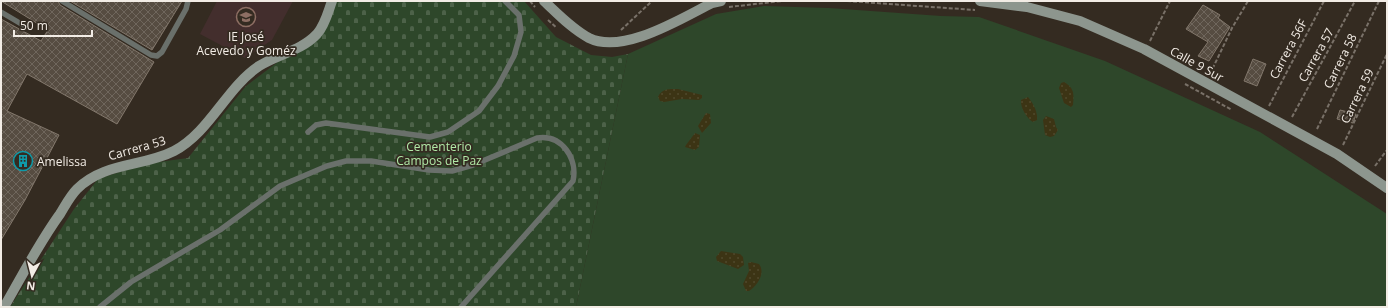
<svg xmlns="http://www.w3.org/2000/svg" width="1388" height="308" font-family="'Open Sans',sans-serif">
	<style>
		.education { fill: #432e2d }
		.grass { fill: #2e472a }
		.sand { fill: url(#sand-dots) }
		.cemetery { fill: url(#cemetery-stones) }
		.building { fill: url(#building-cross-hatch); stroke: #82776b }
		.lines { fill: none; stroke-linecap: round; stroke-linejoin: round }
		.path { stroke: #797168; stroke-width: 2; stroke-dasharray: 4 2; stroke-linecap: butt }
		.lane { stroke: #6a706b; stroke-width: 5.5 }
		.secondary { stroke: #8d968e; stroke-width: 10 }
		.labels { text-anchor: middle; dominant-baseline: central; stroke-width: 3.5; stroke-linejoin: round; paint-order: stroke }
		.poi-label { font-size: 12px; fill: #f2ece5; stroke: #342b21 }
		.street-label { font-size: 12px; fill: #f2ece5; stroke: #342b21 }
		.park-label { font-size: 12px; fill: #b1e9a7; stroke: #342b21 }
	</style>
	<defs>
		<pattern id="sand-dots" width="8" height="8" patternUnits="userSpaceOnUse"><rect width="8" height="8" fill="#3c3414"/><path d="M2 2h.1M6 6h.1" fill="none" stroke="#4f482b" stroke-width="1.8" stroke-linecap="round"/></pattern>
		<pattern id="cemetery-stones" width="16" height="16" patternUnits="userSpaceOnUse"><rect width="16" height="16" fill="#2e472a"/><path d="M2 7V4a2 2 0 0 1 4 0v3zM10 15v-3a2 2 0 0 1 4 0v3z" fill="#4d6249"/></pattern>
		<pattern id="building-cross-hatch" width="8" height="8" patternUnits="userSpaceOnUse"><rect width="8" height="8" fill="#564c41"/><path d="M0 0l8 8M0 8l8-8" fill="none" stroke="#6f665c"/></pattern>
	</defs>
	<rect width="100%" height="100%" fill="#342b21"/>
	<!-- education -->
	<path class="education" d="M 217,1 L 293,1 L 272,40 L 245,58 L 200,34 Z"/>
	<!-- grass -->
	<path class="grass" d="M 764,6 L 829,8 L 941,16 L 979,17 L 1105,61 L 1260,132 L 1387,214 L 1387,307 L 576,307 L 628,54 L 716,14 Z"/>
	<!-- sand -->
	<g class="sand">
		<path d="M 1064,82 C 1074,88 1074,93 1073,105 L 1071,107 L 1064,103 L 1059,88 L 1061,83 Z"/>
		<path d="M 678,89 L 702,95 L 702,98 L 699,100 L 682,99 L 664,102 L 660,101 L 658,97 C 662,88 670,89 678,89 Z"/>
		<path d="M 1028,97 C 1033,103 1038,112 1037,120 L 1033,122 C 1027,119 1020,107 1021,100 Z"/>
		<path d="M 706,113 L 710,114 L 711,123 L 702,133 L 698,126 Z"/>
		<path d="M 1046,116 L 1054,119 L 1056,127 L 1058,130 L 1054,136 L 1050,137 L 1045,135 L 1043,120 Z"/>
		<path d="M 695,133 L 700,135 L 699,147 L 695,150 L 685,147 L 686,145 Z"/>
		<path d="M 721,251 L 740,254 L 743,257 L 744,265 L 738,269 L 717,261 L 716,257 Z"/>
		<path d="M 751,262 L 759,264 C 766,273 757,286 749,291 L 746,291 L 743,284 L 749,271 L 748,263 Z"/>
	</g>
	<!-- cemetery -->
	<path class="cemetery" d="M 336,1 L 524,1 L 556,37 L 591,55 L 612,57 L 628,54 L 576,307 L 10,307 L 74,209 L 98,179 L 144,164 L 188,158 L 246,86 L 291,52 L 305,47 Z"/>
	<!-- building -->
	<g class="building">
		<path d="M 1,1 L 58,1 L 60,5 L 154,62 L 117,124 L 27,74 L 7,111 L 59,135 L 25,200 L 1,240 L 1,19 L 41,41 L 48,30 Z"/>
		<path d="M 70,1 L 182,1 L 152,50 Z"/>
		<path d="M 1203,5 L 1220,15 L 1218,18 L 1230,27 L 1209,61 L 1198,56 L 1208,42 L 1186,29 Z"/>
		<path d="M 1253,59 L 1266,64 L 1257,86 L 1244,81 Z"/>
		<path d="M 1340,110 L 1356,114 L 1353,123 L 1337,119 Z"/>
	</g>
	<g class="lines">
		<!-- path -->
		<g class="path">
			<path d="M 530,1 L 535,7"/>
			<path d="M 847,1 L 975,10"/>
			<path d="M 729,7 L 782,1 L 833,1"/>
			<path d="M 548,20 L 557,28"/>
			<path d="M 621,30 L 652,1"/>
			<path d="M 1150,41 L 1170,1"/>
			<path d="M 1210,74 L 1232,28 L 1248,1"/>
			<path d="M 1185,84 L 1232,110"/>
			<path d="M 1269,106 L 1324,1"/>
			<path d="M 1292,117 L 1355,1"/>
			<path d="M 1317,129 L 1379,1"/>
			<path d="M 1343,145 L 1387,54"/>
			<path d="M 1375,166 L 1387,150"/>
		</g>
		<!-- lane -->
		<g class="lane">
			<path d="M 62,1 L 151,55 L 157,56 L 162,52 L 186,9 L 188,1"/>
			<path d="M 1,12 L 23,25"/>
			<path d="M 308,132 L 316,125 L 326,123 L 430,137 L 448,132 L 479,111 L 498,86 L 514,56 L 521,32 L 519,15 L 505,1"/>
			<path d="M 100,307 L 131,282 L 220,230 L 280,186 L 327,166 L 346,161 L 371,161 L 429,170 L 452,171 L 473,165 L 537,138 C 562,134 578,159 573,181 L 461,307"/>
		</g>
		<!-- secondary -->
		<g class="secondary">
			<path d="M 544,1 C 558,14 572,29 589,38 C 623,55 682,18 712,3 L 721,1"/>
			<path d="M 980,1 L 1027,7 L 1080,21 L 1144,49 L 1337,154 L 1387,188"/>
			<path d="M 4,307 C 22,276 39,243 60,214 C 65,206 70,196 77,189 C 104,162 143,167 174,151 C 210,132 226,88 259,66 C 278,54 301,51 317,34 C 325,25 328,12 332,1"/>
		</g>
	</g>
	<!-- icons -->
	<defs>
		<g id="school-ring" transform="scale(1)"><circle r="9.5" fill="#342b21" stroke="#8d6e63" stroke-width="1.5"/><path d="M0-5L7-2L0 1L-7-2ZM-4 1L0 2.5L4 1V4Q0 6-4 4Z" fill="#8d6e63"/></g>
		<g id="building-ring" transform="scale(1)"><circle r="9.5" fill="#342b21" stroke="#0f9aa8" stroke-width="1.5"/><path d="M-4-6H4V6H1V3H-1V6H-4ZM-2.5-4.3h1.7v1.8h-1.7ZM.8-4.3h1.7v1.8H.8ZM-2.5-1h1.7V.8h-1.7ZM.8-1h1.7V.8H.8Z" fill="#0f9aa8"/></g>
	</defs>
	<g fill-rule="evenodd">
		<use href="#school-ring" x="246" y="17"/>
		<use href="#building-ring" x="23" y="161"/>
	</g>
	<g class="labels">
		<!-- poi labels -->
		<g class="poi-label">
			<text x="246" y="36">IE José<tspan x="246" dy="14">Acevedo y Goméz</tspan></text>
			<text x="37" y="161" text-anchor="start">Amelissa</text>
		</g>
		<!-- street labels -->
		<g class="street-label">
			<text transform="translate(1288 49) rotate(-62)">Carrera 56F</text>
			<text transform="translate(1316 55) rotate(-61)">Carrera 57</text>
			<text transform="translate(1340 61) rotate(-64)">Carrera 58</text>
			<text transform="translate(1197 64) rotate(29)">Calle 9 Sur</text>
			<text transform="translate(1357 96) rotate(-64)">Carrera 59</text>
			<text transform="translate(137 148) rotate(-16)">Carrera 53</text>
		</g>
		<!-- park labels -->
		<g class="park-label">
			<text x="439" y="146">Cementerio<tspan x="439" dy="14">Campos de Paz</tspan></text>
		</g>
	</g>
	<!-- border -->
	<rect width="1388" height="308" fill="none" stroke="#f2ece5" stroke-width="4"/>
	<!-- north arrow -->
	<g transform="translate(32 276) rotate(187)" stroke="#342b21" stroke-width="3" paint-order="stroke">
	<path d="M0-3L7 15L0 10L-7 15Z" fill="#f2ece5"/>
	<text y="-6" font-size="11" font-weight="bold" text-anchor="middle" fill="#f2ece5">N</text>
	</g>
	<!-- scale -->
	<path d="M14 30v6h78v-6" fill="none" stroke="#f2ece5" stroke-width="2"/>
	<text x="20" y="30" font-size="12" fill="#f2ece5" stroke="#342b21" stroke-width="3" paint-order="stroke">50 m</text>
</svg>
